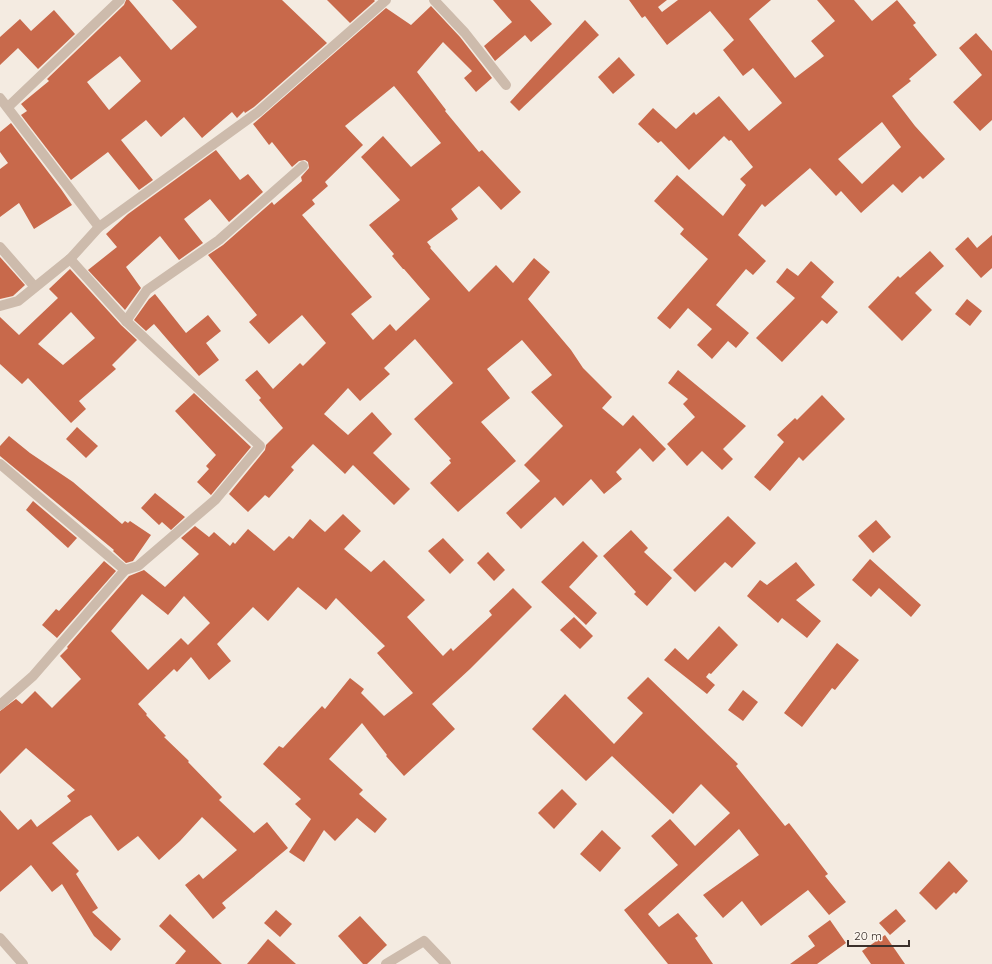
<svg xmlns="http://www.w3.org/2000/svg" width="992" height="964" font-family="Quicksand,sans-serif">
	<style>
		.building { fill: #c8694b; fill-rule: evenodd }
		.lines { fill: none; stroke-linecap: round; stroke-linejoin: round }
		.street { stroke: #cdbbac; stroke-width: 10 }
	</style>
	<rect width="100%" height="100%" fill="#f4ebe1"/>
	<!-- building -->
	<g class="building">
		<path d="M 126,0 L 129,0 L 171,50 L 197,27 L 172,0 L 282,0 L 327,43 L 254,107 L 245,113 L 244,111 L 237,118 L 232,112 L 202,138 L 184,117 L 161,137 L 146,120 L 121,140 L 153,180 L 139,190 L 108,152 L 71,180 L 21,115 L 27,111 L 21,104 L 49,81 L 47,79 L 124,5 ZM 120,56 L 141,81 L 109,110 L 87,82 Z"/>
		<path d="M 327,0 L 374,0 L 375,1 L 350,23 Z"/>
		<path d="M 493,0 L 530,0 L 552,24 L 531,42 L 525,35 L 495,61 L 484,46 L 512,22 Z"/>
		<path d="M 629,0 L 667,0 L 658,7 L 662,12 L 678,0 L 771,0 L 749,19 L 795,78 L 824,56 L 811,41 L 835,21 L 817,0 L 854,0 L 872,21 L 897,0 L 916,23 L 913,25 L 937,55 L 909,79 L 911,81 L 892,96 L 915,126 L 945,159 L 923,179 L 920,176 L 902,193 L 893,184 L 861,213 L 841,191 L 836,196 L 810,168 L 765,207 L 762,204 L 738,235 L 766,261 L 753,275 L 746,269 L 716,305 L 749,333 L 736,348 L 728,341 L 712,359 L 697,345 L 712,329 L 688,308 L 670,329 L 657,318 L 708,259 L 680,234 L 684,229 L 654,201 L 677,175 L 723,216 L 746,185 L 740,179 L 753,167 L 731,140 L 729,141 L 724,136 L 689,170 L 661,141 L 658,143 L 638,124 L 653,108 L 676,129 L 694,112 L 696,115 L 719,96 L 749,131 L 782,103 L 753,68 L 743,76 L 723,50 L 734,40 L 710,11 L 667,45 L 645,16 L 642,18 ZM 882,122 L 901,147 L 862,184 L 838,159 Z"/>
		<path d="M 431,6 L 460,37 L 492,78 L 476,92 L 464,78 L 472,71 L 443,42 L 417,72 L 446,110 L 445,111 L 479,152 L 482,150 L 521,192 L 501,210 L 479,186 L 451,209 L 458,219 L 427,242 L 431,247 L 430,248 L 469,292 L 496,265 L 513,283 L 534,258 L 550,272 L 528,299 L 571,350 L 583,368 L 612,397 L 602,408 L 623,426 L 633,415 L 666,449 L 653,462 L 640,448 L 616,472 L 622,479 L 604,494 L 591,479 L 563,506 L 555,497 L 521,529 L 506,513 L 540,481 L 524,465 L 563,426 L 531,392 L 552,375 L 522,340 L 487,369 L 510,398 L 481,422 L 516,461 L 458,512 L 430,483 L 451,463 L 449,460 L 451,459 L 414,419 L 453,383 L 415,339 L 384,368 L 390,374 L 360,401 L 348,388 L 324,414 L 348,435 L 372,412 L 392,434 L 373,453 L 410,489 L 394,505 L 353,465 L 345,474 L 313,444 L 291,467 L 294,470 L 269,498 L 265,495 L 248,512 L 229,494 L 265,450 L 266,445 L 283,428 L 259,400 L 261,398 L 245,380 L 257,370 L 273,389 L 300,363 L 303,366 L 326,343 L 302,315 L 269,344 L 249,322 L 257,315 L 208,255 L 223,245 L 272,202 L 274,205 L 302,181 L 301,177 L 309,168 L 308,162 L 305,160 L 299,161 L 292,167 L 272,142 L 269,145 L 253,124 L 386,8 L 411,25 ZM 394,86 L 441,143 L 411,167 L 383,136 L 361,157 L 400,200 L 369,225 L 394,254 L 392,256 L 403,269 L 404,269 L 430,299 L 396,331 L 390,324 L 373,340 L 351,314 L 372,297 L 302,215 L 315,204 L 312,200 L 328,186 L 325,182 L 363,145 L 345,126 Z"/>
		<path d="M 54,10 L 75,34 L 38,69 L 18,48 L 0,65 L 0,37 L 20,19 L 31,31 Z"/>
		<path d="M 585,20 L 599,35 L 519,111 L 510,102 Z"/>
		<path d="M 976,33 L 992,51 L 992,120 L 980,131 L 953,102 L 982,75 L 959,48 Z"/>
		<path d="M 619,57 L 635,75 L 613,94 L 598,77 Z"/>
		<path d="M 11,123 L 61,189 L 72,205 L 34,229 L 19,203 L 0,217 L 0,169 L 8,163 L 0,152 L 0,132 Z"/>
		<path d="M 216,150 L 240,180 L 248,174 L 263,192 L 229,222 L 210,199 L 184,219 L 203,243 L 179,260 L 160,236 L 126,267 L 141,288 L 125,310 L 88,270 L 117,247 L 106,234 L 128,214 Z"/>
		<path d="M 992,235 L 992,268 L 981,278 L 955,249 L 968,237 L 977,248 Z"/>
		<path d="M 930,251 L 944,266 L 915,293 L 932,310 L 902,341 L 868,307 L 898,276 L 900,278 Z"/>
		<path d="M 0,257 L 25,285 L 13,296 L 0,299 Z"/>
		<path d="M 811,261 L 834,282 L 821,297 L 838,312 L 827,324 L 822,320 L 782,362 L 756,338 L 795,298 L 776,282 L 787,268 L 798,276 Z"/>
		<path d="M 70,269 L 121,325 L 137,340 L 112,365 L 116,369 L 79,401 L 86,409 L 71,423 L 28,378 L 22,384 L 0,364 L 0,317 L 19,335 L 58,298 L 49,289 ZM 71,312 L 95,338 L 63,365 L 38,344 Z"/>
		<path d="M 155,294 L 186,333 L 208,315 L 221,331 L 206,343 L 219,360 L 199,376 L 154,324 L 146,331 L 134,320 L 149,299 Z"/>
		<path d="M 967,299 L 982,311 L 970,326 L 955,314 Z"/>
		<path d="M 678,370 L 746,426 L 723,449 L 733,459 L 722,470 L 702,451 L 687,466 L 667,444 L 695,417 L 683,404 L 688,399 L 668,383 Z"/>
		<path d="M 194,393 L 251,447 L 211,495 L 197,482 L 209,469 L 206,466 L 216,455 L 175,411 Z"/>
		<path d="M 822,395 L 845,419 L 803,461 L 799,457 L 770,491 L 754,477 L 784,442 L 777,435 L 795,418 L 797,420 Z"/>
		<path d="M 77,427 L 98,446 L 86,458 L 66,439 Z"/>
		<path d="M 9,436 L 30,453 L 73,482 L 122,524 L 125,521 L 128,523 L 130,521 L 151,535 L 133,561 L 126,563 L 113,551 L 114,550 L 0,456 L 0,446 Z"/>
		<path d="M 155,493 L 185,517 L 171,530 L 162,522 L 159,525 L 141,508 Z"/>
		<path d="M 33,501 L 77,538 L 68,548 L 26,510 Z"/>
		<path d="M 343,514 L 361,531 L 344,549 L 371,572 L 384,560 L 425,600 L 407,617 L 443,656 L 451,648 L 453,651 L 492,615 L 489,611 L 513,588 L 532,607 L 470,669 L 432,704 L 455,729 L 404,776 L 386,756 L 387,755 L 362,723 L 329,759 L 363,790 L 359,794 L 387,819 L 375,833 L 357,818 L 335,841 L 324,830 L 304,862 L 289,852 L 311,819 L 295,804 L 301,799 L 263,764 L 279,746 L 283,748 L 322,706 L 325,709 L 350,678 L 364,689 L 361,693 L 384,716 L 413,693 L 377,653 L 385,646 L 336,598 L 326,610 L 298,587 L 268,621 L 253,607 L 217,644 L 231,661 L 209,680 L 191,657 L 177,672 L 174,669 L 138,704 L 147,714 L 146,715 L 166,736 L 164,737 L 189,761 L 188,762 L 222,797 L 219,800 L 254,833 L 267,822 L 288,848 L 222,903 L 226,908 L 213,919 L 185,885 L 199,874 L 203,879 L 237,850 L 202,817 L 180,841 L 159,860 L 138,836 L 118,851 L 91,815 L 85,818 L 52,843 L 79,871 L 76,874 L 98,908 L 92,912 L 121,939 L 111,951 L 94,936 L 62,884 L 52,892 L 31,865 L 0,892 L 0,810 L 18,830 L 31,819 L 37,827 L 71,801 L 67,796 L 75,790 L 26,748 L 0,774 L 0,711 L 16,699 L 22,704 L 35,691 L 52,708 L 81,679 L 60,656 L 68,648 L 67,647 L 129,576 L 144,570 L 165,587 L 199,554 L 181,538 L 195,526 L 209,537 L 214,532 L 230,546 L 233,542 L 235,544 L 248,529 L 274,551 L 289,536 L 293,539 L 310,519 L 325,532 ZM 142,594 L 168,615 L 184,596 L 210,623 L 188,645 L 181,638 L 148,670 L 111,631 Z"/>
		<path d="M 728,516 L 756,543 L 732,568 L 725,562 L 695,592 L 673,570 Z"/>
		<path d="M 876,520 L 891,537 L 873,553 L 858,536 Z"/>
		<path d="M 631,530 L 648,548 L 644,552 L 672,578 L 647,606 L 634,594 L 636,592 L 603,556 Z"/>
		<path d="M 443,538 L 464,560 L 450,574 L 428,551 Z"/>
		<path d="M 583,541 L 598,556 L 569,587 L 597,613 L 586,625 L 541,582 Z"/>
		<path d="M 488,552 L 505,570 L 494,581 L 477,563 Z"/>
		<path d="M 870,559 L 921,605 L 911,617 L 879,588 L 871,597 L 852,580 Z"/>
		<path d="M 104,561 L 116,571 L 57,638 L 42,625 L 56,609 L 59,611 Z"/>
		<path d="M 796,562 L 815,585 L 796,600 L 821,621 L 807,638 L 782,618 L 778,623 L 747,596 L 760,580 L 767,585 Z"/>
		<path d="M 574,617 L 593,636 L 580,649 L 560,630 Z"/>
		<path d="M 719,626 L 738,645 L 711,674 L 709,673 L 706,677 L 715,685 L 707,694 L 664,660 L 675,648 L 688,660 Z"/>
		<path d="M 837,643 L 859,660 L 835,690 L 832,688 L 802,727 L 784,713 Z"/>
		<path d="M 648,677 L 738,764 L 736,766 L 785,826 L 789,823 L 803,841 L 828,874 L 825,876 L 846,902 L 829,915 L 808,890 L 761,926 L 742,901 L 723,918 L 703,895 L 759,855 L 739,829 L 648,914 L 659,927 L 678,913 L 698,936 L 695,938 L 713,964 L 668,964 L 624,910 L 678,865 L 651,836 L 670,819 L 695,846 L 730,813 L 701,784 L 673,814 L 612,756 L 586,781 L 532,729 L 565,694 L 614,744 L 643,713 L 627,698 Z"/>
		<path d="M 743,690 L 758,702 L 743,721 L 728,710 Z"/>
		<path d="M 562,789 L 577,804 L 554,829 L 538,813 Z"/>
		<path d="M 602,830 L 621,848 L 600,872 L 580,854 Z"/>
		<path d="M 949,861 L 968,881 L 956,894 L 954,892 L 936,910 L 919,893 Z"/>
		<path d="M 896,909 L 906,921 L 890,935 L 879,923 Z"/>
		<path d="M 276,910 L 292,924 L 280,937 L 264,923 Z"/>
		<path d="M 170,914 L 222,964 L 175,964 L 186,951 L 159,926 Z"/>
		<path d="M 360,916 L 387,945 L 367,964 L 363,964 L 338,936 Z"/>
		<path d="M 830,920 L 846,943 L 817,964 L 790,964 L 815,946 L 808,936 Z"/>
		<path d="M 885,935 L 905,964 L 871,964 L 862,951 Z"/>
		<path d="M 268,939 L 296,964 L 247,964 Z"/>
	</g>
	<g class="lines">
		<!-- street -->
		<g class="street">
			<path d="M 434,0 L 465,33 L 506,85"/>
			<path d="M 0,98 L 99,227"/>
			<path d="M 8,107 L 120,0"/>
			<path d="M 0,247 L 34,286"/>
			<path d="M 0,306 L 18,301 L 70,259 L 99,227 L 258,112 L 386,0"/>
			<path d="M 126,321 L 147,290 L 219,240 L 303,166"/>
			<path d="M 0,464 L 125,570"/>
			<path d="M 0,705 L 33,676 L 125,570 L 138,566 L 215,500 L 260,446 L 126,321 L 70,259"/>
			<path d="M 0,938 L 23,964"/>
			<path d="M 386,964 L 424,941 L 446,964"/>
		</g>
	</g>
	<!-- scale -->
	<path d="M848 940v6h61v-6" fill="none" stroke="#3b302b" stroke-width="2"/>
	<text x="854" y="940" font-size="12" fill="#3b302b" stroke="#fbf5ee" stroke-width="3" paint-order="stroke">20 m</text>
</svg>
